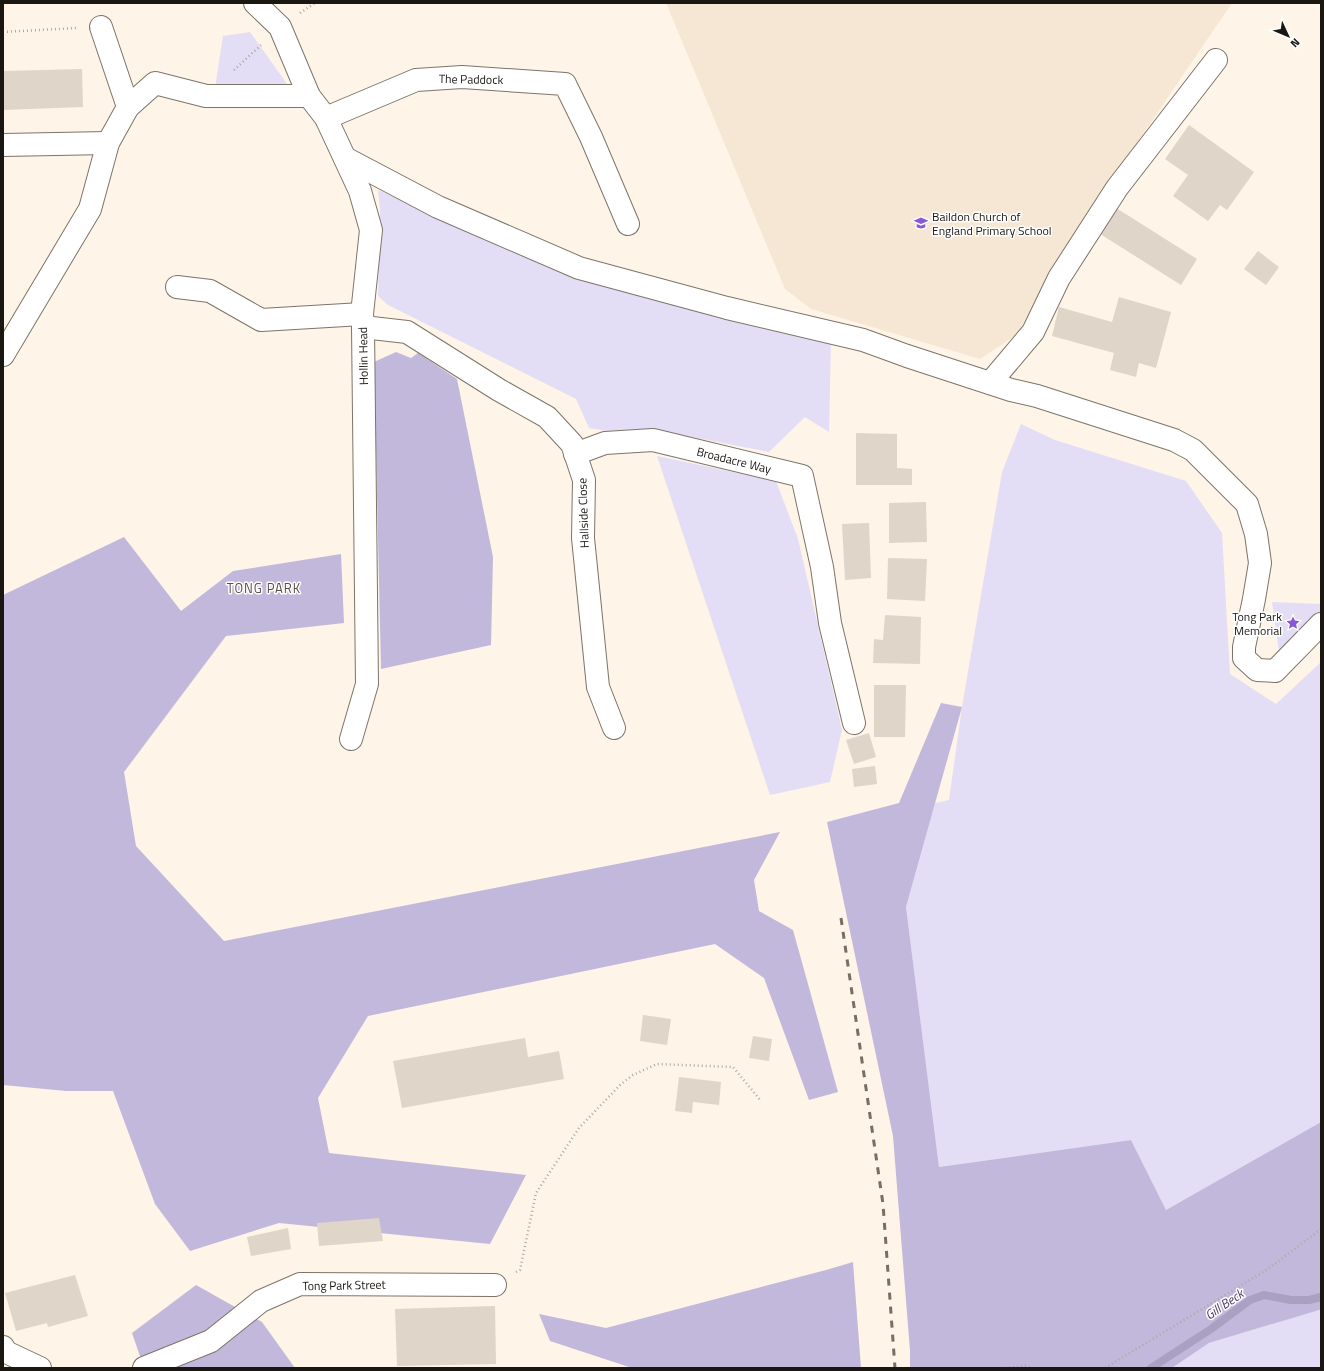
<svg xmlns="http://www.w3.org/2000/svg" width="1324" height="1371" font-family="'Titillium Web',sans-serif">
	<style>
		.built { fill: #f6e7d4 }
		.green { fill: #e4ddf6 }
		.forest { fill: #c2b8db }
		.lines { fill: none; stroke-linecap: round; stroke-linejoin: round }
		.stream { stroke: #aaa0c2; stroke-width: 8 }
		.building { fill: #dfd5c9 }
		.minor-casing { stroke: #7d7469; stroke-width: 24 }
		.path { stroke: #afa79d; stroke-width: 2.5; stroke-dasharray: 1 3; stroke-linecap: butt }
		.minor { stroke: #fff; stroke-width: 22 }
		.rail { stroke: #766f68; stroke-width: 3; stroke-dasharray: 7 7; stroke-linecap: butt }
		.labels { text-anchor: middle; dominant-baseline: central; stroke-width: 3; stroke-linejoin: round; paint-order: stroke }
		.street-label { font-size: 12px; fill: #1a1612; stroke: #fff }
		.poi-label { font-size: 12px; fill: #1a1612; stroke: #fff; text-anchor: start }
		.neighbourhood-label { font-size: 13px; letter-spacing: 1px; fill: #574f44; stroke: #fff }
		.water-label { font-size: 13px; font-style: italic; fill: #473766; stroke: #fff }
	</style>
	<rect width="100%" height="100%" fill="#fef4e7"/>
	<!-- built -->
	<path class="built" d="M 666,3 L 1232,3 L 1128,156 L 1016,335 L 980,359 L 811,309 L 785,289 Z"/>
	<!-- green -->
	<g class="green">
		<path d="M 250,32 L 287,84 L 272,90 L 215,88 L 223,36 Z"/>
		<path d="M 378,190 L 551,269 L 739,323 L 831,341 L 829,432 L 805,417 L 769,452 L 656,430 L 636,429 L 607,431 L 589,428 L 576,399 L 388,305 L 378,296 L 380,209 Z"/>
		<path d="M 1021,424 L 1055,440 L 1186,481 L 1222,533 L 1230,674 L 1276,704 L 1321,662 L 1321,1122 L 1166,1210 L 1131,1140 L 939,1167 L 906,907 L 935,803 L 949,800 L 962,707 L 1002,472 Z"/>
		<path d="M 657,456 L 776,481 L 798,539 L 842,730 L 830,782 L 770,795 Z"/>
		<path d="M 1272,602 L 1321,604 L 1321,615 L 1280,659 Z"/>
		<path d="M 1321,1309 L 1321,1368 L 1172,1368 L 1209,1343 Z"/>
	</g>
	<!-- forest -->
	<g class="forest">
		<path d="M 396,352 L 411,358 L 418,353 L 457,379 L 493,557 L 491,645 L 381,669 L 374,362 Z"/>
		<path d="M 124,537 L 181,611 L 233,571 L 341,554 L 344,623 L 226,636 L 124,772 L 136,846 L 224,941 L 780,832 L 754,880 L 759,911 L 793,930 L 838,1092 L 809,1100 L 764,978 L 715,944 L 368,1016 L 318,1098 L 329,1153 L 526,1175 L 490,1244 L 279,1223 L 190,1251 L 155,1204 L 113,1091 L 66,1091 L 3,1085 L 3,595 Z"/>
		<path d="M 941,703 L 962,707 L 906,907 L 939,1167 L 1131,1140 L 1166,1210 L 1321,1122 L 1321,1309 L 1319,1310 L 1209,1343 L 1172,1368 L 910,1368 L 910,1351 L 893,1136 L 827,822 L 899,803 Z"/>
		<path d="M 853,1262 L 861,1368 L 632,1368 L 550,1341 L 539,1314 L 606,1328 L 826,1270 Z"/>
		<path d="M 196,1285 L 262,1322 L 295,1368 L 144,1368 L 132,1333 Z"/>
	</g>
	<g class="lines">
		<!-- stream -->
		<path class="stream" d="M 1151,1368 L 1211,1329 L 1250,1300 L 1264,1295 L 1291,1300 L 1309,1300 L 1321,1297"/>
	</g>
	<!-- building -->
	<g class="building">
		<path d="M 82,69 L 83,107 L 3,110 L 3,71 Z"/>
		<path d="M 1189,125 L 1254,172 L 1227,210 L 1220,205 L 1208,221 L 1173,196 L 1188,175 L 1165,159 Z"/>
		<path d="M 1113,206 L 1197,259 L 1181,285 L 1097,232 Z"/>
		<path d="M 1258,251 L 1279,267 L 1266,285 L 1244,269 Z"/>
		<path d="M 1119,297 L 1171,312 L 1156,368 L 1139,363 L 1136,377 L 1110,370 L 1114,353 L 1052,336 L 1059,307 L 1112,322 Z"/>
		<path d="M 856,433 L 897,434 L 897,468 L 912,469 L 912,485 L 856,485 Z"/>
		<path d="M 926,502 L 927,542 L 889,543 L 889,503 Z"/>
		<path d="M 869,523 L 871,578 L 845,580 L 842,524 Z"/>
		<path d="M 888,558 L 927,559 L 925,601 L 887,599 Z"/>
		<path d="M 885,615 L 921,617 L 920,664 L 873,663 L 874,639 L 883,640 Z"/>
		<path d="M 874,685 L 906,685 L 905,737 L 874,737 Z"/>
		<path d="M 869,733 L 876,757 L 854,764 L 846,740 Z"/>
		<path d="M 875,766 L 877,784 L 854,787 L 852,769 Z"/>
		<path d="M 643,1015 L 671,1019 L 667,1045 L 640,1041 Z"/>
		<path d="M 753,1036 L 772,1039 L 769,1061 L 749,1058 Z"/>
		<path d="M 525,1038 L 528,1057 L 559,1051 L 564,1079 L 402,1108 L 393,1061 Z"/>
		<path d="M 679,1077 L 721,1082 L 719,1105 L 693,1102 L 692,1113 L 675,1111 Z"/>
		<path d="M 379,1218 L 383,1241 L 319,1246 L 317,1223 Z"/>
		<path d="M 288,1228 L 291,1249 L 251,1256 L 247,1237 Z"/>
		<path d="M 75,1275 L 88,1316 L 48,1327 L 47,1323 L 16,1331 L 5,1293 Z"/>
		<path d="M 495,1306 L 496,1364 L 397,1366 L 395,1309 Z"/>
	</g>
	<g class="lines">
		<!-- minor casing -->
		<g class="minor-casing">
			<g id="minor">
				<path d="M 255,3 L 280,27 L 309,96 L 326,118 L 360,191 L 371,230 L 362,314 L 363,327 L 367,684 L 351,739"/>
				<path d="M 101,27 L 128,107"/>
				<path d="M 326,118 L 416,80 L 462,77 L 565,84 L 591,137 L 628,224"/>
				<path d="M 3,145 L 108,143"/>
				<path d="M 345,158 L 438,207 L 579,268 L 727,308 L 863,340 L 907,356 L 1011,390 L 1037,396 L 1174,440 L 1193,450 L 1247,504 L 1256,534 L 1260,563 L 1254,599 L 1244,647 L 1244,658 L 1257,670 L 1275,671 L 1321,624"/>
				<path d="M 177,287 L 210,291 L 261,320 L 362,314"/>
				<path d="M 363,327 L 407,332 L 499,390 L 547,417 L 572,444 L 584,480 L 583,538 L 598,687 L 614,728"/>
				<path d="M 3,355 L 90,209 L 108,143 L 128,107 L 155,83 L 206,96 L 309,96"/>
				<path d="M 990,383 L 1033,332 L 1059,278 L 1117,188 L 1216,60"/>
				<path d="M 575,454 L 605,443 L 653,440 L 802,476 L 822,567 L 830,623 L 854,723"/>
				<path d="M 3,1347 L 6,1352 L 40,1368"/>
				<path d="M 144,1368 L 211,1341 L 261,1301 L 300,1284 L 495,1285"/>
			</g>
		</g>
		<!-- path -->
		<g class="path">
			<path d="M 300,13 L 315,3"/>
			<path d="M 3,32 L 76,28"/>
			<path d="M 234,70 L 261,45"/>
			<path d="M 516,1272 L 520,1270 L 536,1193 L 579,1128 L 621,1084 L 633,1075 L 657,1064 L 733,1067 L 761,1101"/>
			<path d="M 1001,1368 L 1025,1366 L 1032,1368"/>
			<path d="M 1105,1368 L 1268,1269 L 1321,1229"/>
		</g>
		<!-- minor -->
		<use href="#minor" class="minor"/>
		<!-- rail -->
		<path class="rail" d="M 841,918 L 883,1204 L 895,1368"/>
	</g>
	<!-- icons -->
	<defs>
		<g id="school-bare" transform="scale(1.08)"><path d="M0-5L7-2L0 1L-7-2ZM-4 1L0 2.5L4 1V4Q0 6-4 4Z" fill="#8658d2" stroke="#fff" stroke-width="2.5" paint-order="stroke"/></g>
		<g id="sight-bare" transform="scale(1.08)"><path d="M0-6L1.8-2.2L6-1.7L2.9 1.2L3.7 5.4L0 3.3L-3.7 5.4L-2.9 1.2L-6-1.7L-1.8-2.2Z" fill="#8658d2" stroke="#fff" stroke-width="2.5" paint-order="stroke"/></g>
	</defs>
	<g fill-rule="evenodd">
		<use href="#school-bare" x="921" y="223"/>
		<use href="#sight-bare" x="1293" y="623"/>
	</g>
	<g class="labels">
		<!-- street labels -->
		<g class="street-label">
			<text transform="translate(471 79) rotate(1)">The Paddock</text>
			<text transform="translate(363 356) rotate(-91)">Hollin Head</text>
			<text transform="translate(734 460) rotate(14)">Broadacre Way</text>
			<text transform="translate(583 513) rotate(-92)">Hallside Close</text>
			<text transform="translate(344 1285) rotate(-1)">Tong Park Street</text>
		</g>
		<!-- poi labels -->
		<g class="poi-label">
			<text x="932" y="216">Baildon Church of<tspan x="932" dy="14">England Primary School</tspan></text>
			<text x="1282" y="616" text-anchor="end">Tong Park<tspan x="1282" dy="14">Memorial</tspan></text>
		</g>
		<!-- neighbourhood labels -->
		<g class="neighbourhood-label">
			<text x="264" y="588">TONG PARK</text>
		</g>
		<!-- water labels -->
		<g class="water-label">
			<text transform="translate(1224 1304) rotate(-34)">Gill Beck</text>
		</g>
	</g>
	<!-- border -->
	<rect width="1324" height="1371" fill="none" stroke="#1a1612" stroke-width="8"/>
	<!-- north arrow -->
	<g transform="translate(1288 36) rotate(134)" stroke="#ffffff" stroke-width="3" paint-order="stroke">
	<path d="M0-3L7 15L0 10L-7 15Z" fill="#1a1612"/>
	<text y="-6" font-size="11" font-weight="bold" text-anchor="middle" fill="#1a1612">N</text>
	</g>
</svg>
